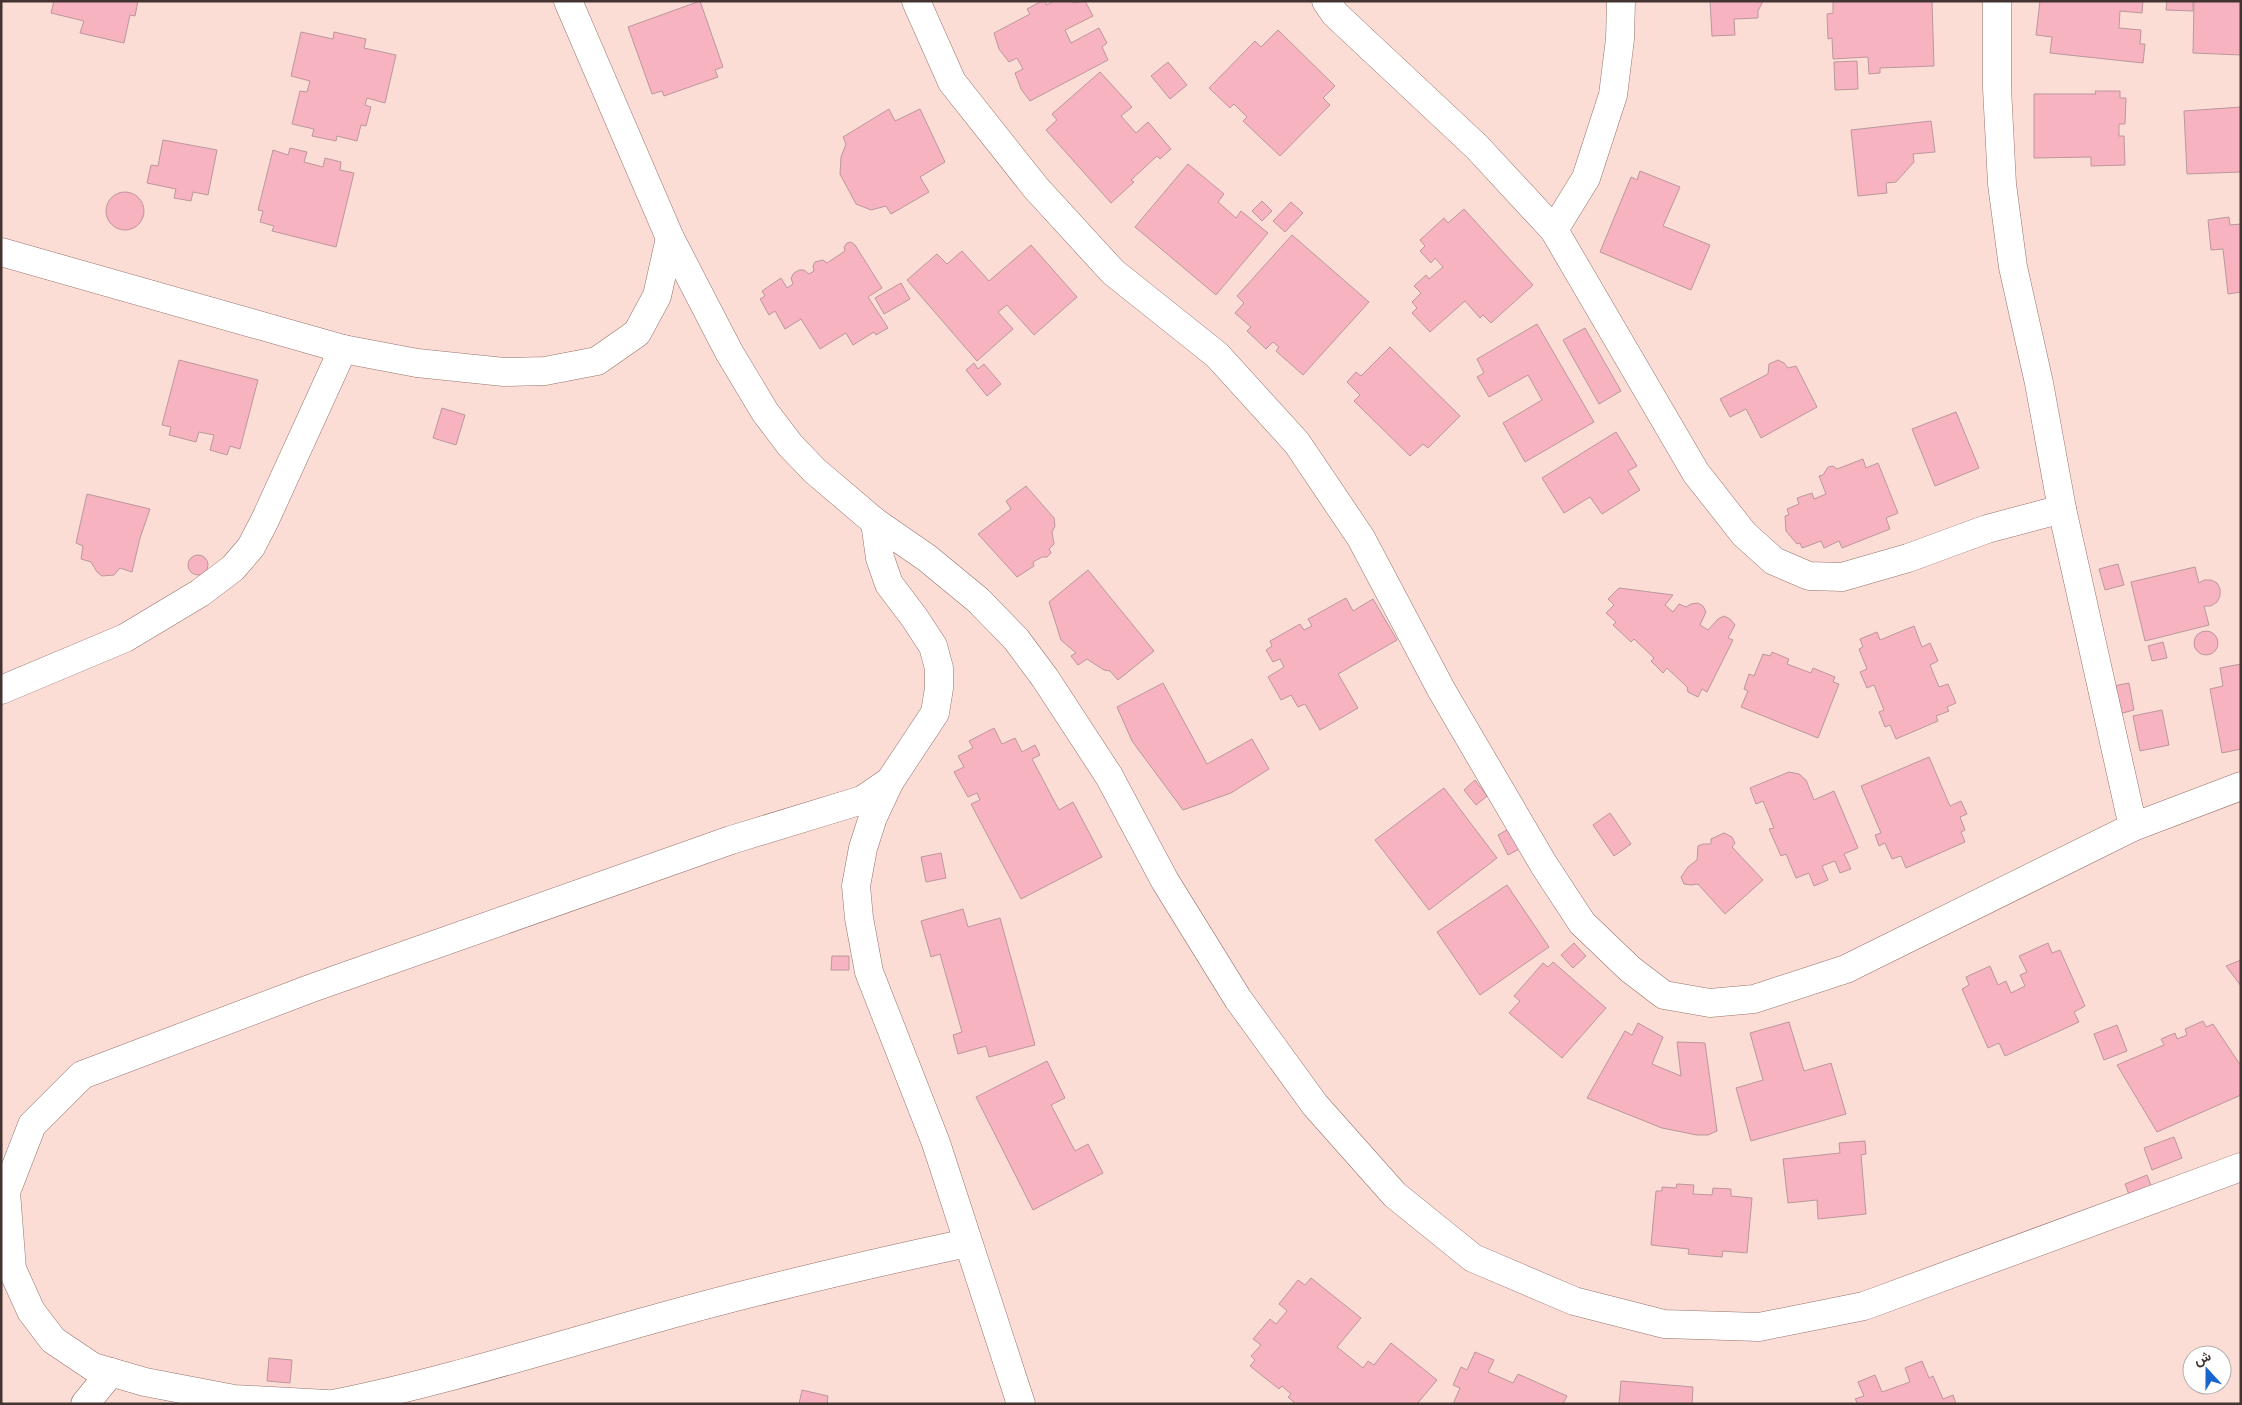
<svg xmlns="http://www.w3.org/2000/svg" width="2242" height="1405" font-family="'Noto Sans',Vazirmatn,sans-serif">
	<style>
		.building { fill: #f7b3c0; stroke: #bb979d }
		.lines { fill: none; stroke-linecap: round; stroke-linejoin: round }
		.minor-casing { stroke: #95736b; stroke-width: 29 }
		.minor { stroke: #fff; stroke-width: 28 }
	</style>
	<rect width="100%" height="100%" fill="#fcddd6"/>
	<!-- building -->
	<g class="building">
		<path d="M 54,1 L 138,1 L 135,16 L 130,15 L 124,43 L 80,33 L 84,21 L 51,13 Z"/>
		<path d="M 700,1 L 723,67 L 715,70 L 718,77 L 664,96 L 662,91 L 652,94 L 628,27 Z"/>
		<path d="M 1042,1 L 1045,1 L 1047,5 L 1054,1 L 1072,1 L 1073,3 L 1085,1 L 1093,16 L 1065,30 L 1071,43 L 1099,28 L 1107,43 L 1102,47 L 1108,60 L 1030,101 L 1021,89 L 1015,73 L 1023,69 L 1017,58 L 1009,62 L 999,49 L 994,33 L 1030,14 L 1027,9 Z"/>
		<path d="M 1710,1 L 1763,1 L 1758,11 L 1758,18 L 1734,19 L 1735,35 L 1712,36 Z"/>
		<path d="M 1833,1 L 1932,1 L 1934,66 L 1880,68 L 1880,73 L 1869,74 L 1868,57 L 1833,59 L 1832,38 L 1828,39 L 1827,14 L 1833,13 Z"/>
		<path d="M 2040,1 L 2143,1 L 2142,13 L 2120,11 L 2119,28 L 2141,30 L 2140,44 L 2145,44 L 2143,63 L 2050,53 L 2052,37 L 2036,35 Z"/>
		<path d="M 2167,1 L 2193,1 L 2193,11 L 2166,10 Z"/>
		<path d="M 2194,1 L 2241,1 L 2241,55 L 2193,53 Z"/>
		<path d="M 1278,30 L 1335,86 L 1323,98 L 1330,105 L 1280,156 L 1243,121 L 1247,117 L 1234,104 L 1230,108 L 1209,88 L 1255,41 L 1261,47 Z"/>
		<path d="M 301,32 L 333,39 L 334,32 L 366,39 L 364,48 L 396,55 L 385,103 L 367,98 L 365,105 L 371,107 L 366,126 L 361,125 L 357,141 L 337,136 L 336,141 L 312,136 L 314,129 L 292,124 L 300,91 L 307,92 L 310,81 L 291,76 Z"/>
		<path d="M 1857,61 L 1858,89 L 1835,90 L 1834,62 Z"/>
		<path d="M 1168,62 L 1187,85 L 1170,99 L 1151,76 Z"/>
		<path d="M 1100,72 L 1132,107 L 1121,116 L 1136,133 L 1148,122 L 1171,149 L 1160,159 L 1157,156 L 1131,180 L 1134,182 L 1111,203 L 1046,130 L 1057,120 L 1052,114 Z"/>
		<path d="M 2095,91 L 2120,91 L 2120,98 L 2126,98 L 2125,124 L 2119,124 L 2119,136 L 2124,136 L 2125,165 L 2091,166 L 2091,157 L 2034,158 L 2034,94 L 2096,94 Z"/>
		<path d="M 2241,107 L 2241,172 L 2187,174 L 2184,111 Z"/>
		<path d="M 889,109 L 895,121 L 920,109 L 945,162 L 920,177 L 929,192 L 891,214 L 886,206 L 871,210 L 856,204 L 840,174 L 841,157 L 846,144 L 843,137 Z"/>
		<path d="M 1931,121 L 1935,152 L 1913,154 L 1914,162 L 1896,182 L 1886,183 L 1887,193 L 1858,196 L 1851,130 Z"/>
		<path d="M 163,140 L 217,150 L 208,195 L 193,192 L 191,201 L 174,198 L 176,189 L 147,183 L 151,165 L 158,166 Z"/>
		<path d="M 290,148 L 307,152 L 304,162 L 323,167 L 325,158 L 341,162 L 340,170 L 354,173 L 336,247 L 272,231 L 274,226 L 260,222 L 263,211 L 258,210 L 273,150 L 288,155 Z"/>
		<path d="M 1188,164 L 1224,194 L 1218,202 L 1236,218 L 1241,211 L 1268,233 L 1216,295 L 1135,227 Z"/>
		<path d="M 1640,171 L 1680,187 L 1663,226 L 1710,245 L 1691,290 L 1600,252 L 1631,177 L 1637,180 Z"/>
		<circle cx="125" cy="211" r="19"/>
		<path d="M 1262,201 L 1272,211 L 1262,221 L 1252,211 Z"/>
		<path d="M 1291,202 L 1303,213 L 1285,232 L 1273,221 Z"/>
		<path d="M 1464,209 L 1533,285 L 1491,323 L 1483,315 L 1480,318 L 1465,301 L 1430,332 L 1412,313 L 1417,308 L 1412,302 L 1421,293 L 1414,286 L 1426,275 L 1429,279 L 1443,267 L 1435,258 L 1431,263 L 1420,251 L 1425,246 L 1420,240 L 1444,218 L 1448,223 Z"/>
		<path d="M 2229,217 L 2230,225 L 2241,224 L 2241,292 L 2228,294 L 2223,249 L 2211,250 L 2208,220 Z"/>
		<path d="M 1292,235 L 1369,302 L 1303,375 L 1276,351 L 1279,347 L 1273,342 L 1266,349 L 1247,331 L 1251,327 L 1235,313 L 1244,303 L 1237,296 Z"/>
		<path d="M 851,242 L 855,245 L 882,288 L 868,297 L 888,328 L 876,335 L 874,332 L 853,345 L 846,333 L 820,349 L 801,319 L 785,329 L 775,311 L 769,315 L 760,299 L 765,296 L 762,291 L 781,278 L 787,288 L 793,284 L 791,278 L 794,273 L 799,270 L 804,270 L 809,274 L 814,271 L 813,266 L 815,262 L 823,260 L 827,263 L 845,251 L 844,247 L 847,243 Z"/>
		<path d="M 1031,245 L 1077,297 L 1034,335 L 1007,305 L 998,312 L 1013,329 L 977,361 L 907,280 L 937,254 L 947,264 L 962,251 L 989,281 Z"/>
		<path d="M 901,283 L 910,299 L 884,314 L 875,298 Z"/>
		<path d="M 1537,324 L 1594,422 L 1525,462 L 1503,423 L 1542,400 L 1528,375 L 1489,397 L 1477,377 L 1484,373 L 1477,359 Z"/>
		<path d="M 1585,328 L 1621,391 L 1599,404 L 1563,340 Z"/>
		<path d="M 1390,347 L 1460,416 L 1428,448 L 1423,444 L 1410,456 L 1354,401 L 1360,395 L 1347,382 L 1356,372 L 1361,376 Z"/>
		<path d="M 179,360 L 258,380 L 240,449 L 230,446 L 227,455 L 210,450 L 214,435 L 199,432 L 196,442 L 169,435 L 171,427 L 162,425 Z"/>
		<path d="M 1778,360 L 1784,363 L 1788,368 L 1796,366 L 1817,407 L 1761,438 L 1746,409 L 1730,417 L 1720,399 L 1768,374 L 1769,364 Z"/>
		<path d="M 974,363 L 978,369 L 984,364 L 1001,384 L 987,396 L 966,370 Z"/>
		<path d="M 442,408 L 465,415 L 456,445 L 433,438 Z"/>
		<path d="M 1956,412 L 1979,468 L 1935,486 L 1912,429 Z"/>
		<path d="M 1616,432 L 1637,466 L 1628,471 L 1640,490 L 1602,514 L 1590,497 L 1564,513 L 1542,478 Z"/>
		<path d="M 1863,459 L 1866,468 L 1878,463 L 1898,513 L 1886,518 L 1890,529 L 1842,548 L 1839,541 L 1824,548 L 1821,541 L 1802,548 L 1800,543 L 1797,544 L 1786,531 L 1785,516 L 1789,515 L 1787,509 L 1799,504 L 1797,498 L 1812,493 L 1814,499 L 1826,494 L 1819,476 L 1823,475 L 1828,467 L 1833,466 L 1837,469 Z"/>
		<path d="M 1026,486 L 1054,518 L 1055,526 L 1052,532 L 1054,544 L 1049,549 L 1051,553 L 1047,557 L 1042,557 L 1033,562 L 1034,566 L 1017,577 L 978,534 L 1011,509 L 1006,501 Z"/>
		<path d="M 87,494 L 150,509 L 140,538 L 132,572 L 120,568 L 114,575 L 102,576 L 97,572 L 91,562 L 81,559 L 83,546 L 76,543 Z"/>
		<circle cx="198" cy="565" r="10"/>
		<path d="M 2118,564 L 2124,585 L 2105,590 L 2099,569 Z"/>
		<path d="M 2195,567 L 2199,583 L 2204,580 L 2211,580 L 2217,583 L 2220,589 L 2220,596 L 2217,602 L 2211,606 L 2204,606 L 2209,625 L 2145,641 L 2131,582 Z"/>
		<path d="M 1088,570 L 1154,651 L 1118,680 L 1110,671 L 1104,670 L 1087,659 L 1078,665 L 1071,656 L 1076,653 L 1061,640 L 1049,602 Z"/>
		<path d="M 1619,588 L 1673,595 L 1665,605 L 1673,612 L 1679,604 L 1686,607 L 1691,604 L 1698,603 L 1703,606 L 1706,612 L 1700,625 L 1708,630 L 1718,619 L 1724,616 L 1730,619 L 1735,625 L 1728,638 L 1733,640 L 1707,692 L 1702,689 L 1698,697 L 1688,692 L 1687,687 L 1667,668 L 1663,673 L 1651,661 L 1654,658 L 1634,639 L 1631,642 L 1613,625 L 1616,622 L 1606,613 L 1614,605 L 1608,599 Z"/>
		<path d="M 1346,598 L 1353,611 L 1373,599 L 1397,640 L 1338,674 L 1358,708 L 1320,730 L 1305,704 L 1298,707 L 1291,695 L 1281,700 L 1268,677 L 1284,667 L 1280,659 L 1273,662 L 1266,650 L 1272,646 L 1270,641 L 1300,624 L 1304,630 L 1312,626 L 1308,619 Z"/>
		<path d="M 1914,626 L 1922,647 L 1930,643 L 1938,661 L 1930,665 L 1939,687 L 1948,684 L 1956,703 L 1947,707 L 1949,711 L 1936,716 L 1938,721 L 1896,739 L 1890,725 L 1885,727 L 1879,712 L 1884,710 L 1874,685 L 1867,688 L 1860,672 L 1867,669 L 1859,649 L 1863,647 L 1860,639 L 1877,632 L 1880,640 Z"/>
		<circle cx="2206" cy="643" r="12"/>
		<path d="M 2163,642 L 2167,658 L 2152,661 L 2148,646 Z"/>
		<path d="M 1772,652 L 1789,659 L 1787,664 L 1811,673 L 1813,668 L 1835,677 L 1833,682 L 1839,684 L 1818,738 L 1741,707 L 1748,691 L 1744,689 L 1749,674 L 1754,676 L 1763,654 L 1770,656 Z"/>
		<path d="M 2241,664 L 2241,749 L 2222,753 L 2210,689 L 2223,686 L 2220,668 Z"/>
		<path d="M 1163,683 L 1207,764 L 1252,739 L 1269,769 L 1231,793 L 1183,810 L 1132,741 L 1117,707 Z"/>
		<path d="M 2129,683 L 2134,710 L 2119,714 L 2113,686 Z"/>
		<path d="M 2162,710 L 2169,745 L 2140,751 L 2133,716 Z"/>
		<path d="M 994,728 L 1002,744 L 1015,738 L 1022,752 L 1035,745 L 1040,755 L 1032,759 L 1059,810 L 1073,802 L 1102,857 L 1021,899 L 971,804 L 980,800 L 977,793 L 968,797 L 954,772 L 964,767 L 958,756 L 973,748 L 969,741 Z"/>
		<path d="M 1929,757 L 1950,806 L 1961,801 L 1967,814 L 1960,817 L 1965,830 L 1961,832 L 1965,842 L 1906,868 L 1901,856 L 1892,859 L 1885,843 L 1879,846 L 1875,835 L 1881,833 L 1861,786 Z"/>
		<path d="M 1789,772 L 1799,774 L 1806,780 L 1814,800 L 1834,791 L 1858,848 L 1844,854 L 1851,869 L 1840,873 L 1835,861 L 1822,866 L 1828,880 L 1814,886 L 1809,873 L 1796,878 L 1786,854 L 1781,856 L 1769,829 L 1774,828 L 1763,801 L 1756,804 L 1750,788 Z"/>
		<path d="M 1475,780 L 1487,796 L 1476,805 L 1464,790 Z"/>
		<path d="M 1444,788 L 1497,858 L 1429,910 L 1375,840 Z"/>
		<path d="M 1610,813 L 1631,844 L 1614,856 L 1593,825 Z"/>
		<path d="M 1512,827 L 1523,847 L 1508,855 L 1498,835 Z"/>
		<path d="M 1724,833 L 1732,837 L 1735,843 L 1732,847 L 1763,880 L 1725,914 L 1698,884 L 1691,885 L 1684,884 L 1681,877 L 1688,867 L 1697,860 L 1698,846 L 1703,844 L 1711,844 L 1711,839 Z"/>
		<path d="M 941,853 L 946,878 L 926,882 L 921,857 Z"/>
		<path d="M 1507,885 L 1549,947 L 1480,995 L 1437,932 Z"/>
		<path d="M 963,909 L 968,927 L 1000,918 L 1035,1045 L 989,1057 L 986,1046 L 958,1054 L 953,1035 L 962,1032 L 940,954 L 931,957 L 921,921 Z"/>
		<path d="M 1574,943 L 1586,956 L 1573,968 L 1561,955 Z"/>
		<path d="M 2048,943 L 2052,953 L 2060,950 L 2085,1006 L 2074,1012 L 2079,1022 L 2005,1056 L 1999,1043 L 1988,1048 L 1962,989 L 1969,985 L 1966,977 L 1990,966 L 1998,985 L 2006,981 L 2011,993 L 2025,986 L 2020,975 L 2027,972 L 2019,956 Z"/>
		<path d="M 832,956 L 849,956 L 849,970 L 831,970 Z"/>
		<path d="M 2241,960 L 2241,986 L 2226,966 Z"/>
		<path d="M 1553,962 L 1606,1008 L 1562,1058 L 1509,1013 L 1520,1001 L 1514,996 L 1543,963 L 1548,967 Z"/>
		<path d="M 2203,1021 L 2206,1027 L 2213,1024 L 2241,1066 L 2241,1095 L 2157,1132 L 2117,1065 L 2164,1045 L 2161,1039 L 2175,1033 L 2177,1039 L 2187,1035 L 2185,1029 Z"/>
		<path d="M 1789,1022 L 1804,1071 L 1831,1063 L 1846,1114 L 1751,1141 L 1736,1088 L 1763,1080 L 1750,1033 Z"/>
		<path d="M 1638,1023 L 1663,1037 L 1652,1064 L 1681,1076 L 1677,1042 L 1705,1043 L 1717,1131 L 1708,1135 L 1697,1135 L 1662,1128 L 1587,1098 L 1625,1031 L 1632,1035 Z"/>
		<path d="M 2117,1025 L 2127,1051 L 2104,1060 L 2094,1034 Z"/>
		<path d="M 1047,1061 L 1065,1098 L 1051,1105 L 1075,1151 L 1088,1144 L 1103,1173 L 1033,1210 L 976,1097 Z"/>
		<path d="M 2174,1137 L 2182,1158 L 2152,1170 L 2144,1148 Z"/>
		<path d="M 1865,1141 L 1866,1154 L 1861,1155 L 1866,1214 L 1818,1219 L 1817,1200 L 1788,1203 L 1783,1159 L 1840,1153 L 1839,1143 Z"/>
		<path d="M 2147,1175 L 2152,1188 L 2130,1197 L 2125,1184 Z"/>
		<path d="M 1677,1184 L 1694,1185 L 1693,1194 L 1712,1195 L 1713,1188 L 1731,1189 L 1731,1196 L 1752,1198 L 1747,1253 L 1723,1251 L 1722,1257 L 1688,1254 L 1689,1249 L 1651,1245 L 1656,1191 L 1662,1191 L 1662,1187 L 1676,1188 Z"/>
		<path d="M 1311,1278 L 1361,1318 L 1337,1347 L 1363,1368 L 1368,1361 L 1374,1365 L 1391,1343 L 1437,1380 L 1417,1404 L 1296,1404 L 1288,1397 L 1291,1394 L 1282,1386 L 1279,1389 L 1250,1366 L 1255,1360 L 1251,1356 L 1261,1345 L 1253,1339 L 1270,1319 L 1276,1324 L 1287,1311 L 1279,1304 L 1298,1280 L 1305,1285 Z"/>
		<path d="M 1475,1352 L 1494,1360 L 1488,1372 L 1513,1383 L 1518,1374 L 1567,1396 L 1563,1404 L 1453,1404 L 1460,1388 L 1453,1385 L 1461,1367 L 1467,1370 Z"/>
		<path d="M 269,1358 L 292,1360 L 290,1383 L 267,1381 Z"/>
		<path d="M 1922,1361 L 1929,1378 L 1933,1376 L 1943,1399 L 1953,1395 L 1956,1404 L 1858,1404 L 1855,1399 L 1864,1396 L 1858,1382 L 1875,1375 L 1882,1392 L 1910,1382 L 1905,1368 Z"/>
		<path d="M 1621,1381 L 1693,1387 L 1692,1404 L 1619,1404 Z"/>
		<path d="M 802,1390 L 828,1396 L 827,1404 L 799,1404 Z"/>
	</g>
	<g class="lines">
		<!-- minor casing -->
		<g class="minor-casing">
			<g id="minor">
				<path d="M 568,1 L 670,238 L 729,352 L 765,412 L 790,445 L 815,471 L 875,522 L 927,558 L 978,600 L 1016,639 L 1045,678 L 1109,776 L 1165,881 L 1238,999 L 1315,1105 L 1395,1195 L 1473,1258 L 1574,1301 L 1664,1324 L 1759,1327 L 1864,1306 L 2241,1167"/>
				<path d="M 916,1 L 952,82 L 1036,188 L 1113,272 L 1217,355 L 1297,443 L 1361,538 L 1442,691 L 1544,865 L 1582,923 L 1630,969 L 1664,995 L 1710,1003 L 1754,999 L 1846,969 L 2133,827 L 2241,786"/>
				<path d="M 1326,1 L 1335,14 L 1477,147 L 1554,230 L 1696,473 L 1744,534 L 1774,561 L 1809,576 L 1842,577 L 1908,558 L 1987,529 L 2062,509"/>
				<path d="M 1997,1 L 1997,88 L 2002,184 L 2013,267 L 2039,383 L 2062,509 L 2133,827"/>
				<path d="M 1554,230 L 1586,178 L 1613,95 L 1620,39 L 1621,1"/>
				<path d="M 1,252 L 343,349 L 417,363 L 504,372 L 545,371 L 597,361 L 637,333 L 657,296 L 670,238"/>
				<path d="M 875,522 L 880,558 L 889,584 L 914,617 L 933,646 L 939,668 L 939,688 L 935,713 L 890,781 L 873,817 L 863,848 L 856,886 L 859,918 L 869,972 L 936,1143 L 1021,1404"/>
				<path d="M 1,690 L 125,638 L 200,593 L 233,568 L 251,547 L 265,520 L 343,349"/>
				<path d="M 85,1404 L 111,1372"/>
				<path d="M 327,1404 L 234,1399 L 145,1382 L 93,1367 L 53,1340 L 31,1311 L 12,1269 L 6,1192 L 32,1125 L 82,1075 L 312,988 L 731,840 L 862,800 L 890,781"/>
				<path d="M 333,1404 C 439,1383 543,1350 647,1321 C 753,1291 860,1266 967,1243"/>
			</g>
		</g>
		<!-- minor -->
		<use href="#minor" class="minor"/>
	</g>
	<!-- border -->
	<rect width="2242" height="1405" fill="none" stroke="#433431" stroke-width="5"/>
	<!-- north arrow -->
	<g transform="translate(2207 1370) rotate(339)"><circle r="24" fill="#ffffff" stroke="#b4aead"/>
	<path d="M0-4L9 19L0 12L-9 19Z" fill="#1765cf"/>
	<text y="-8" font-size="14" font-weight="bold" text-anchor="middle" fill="#433431">ش</text>
	</g>
</svg>
